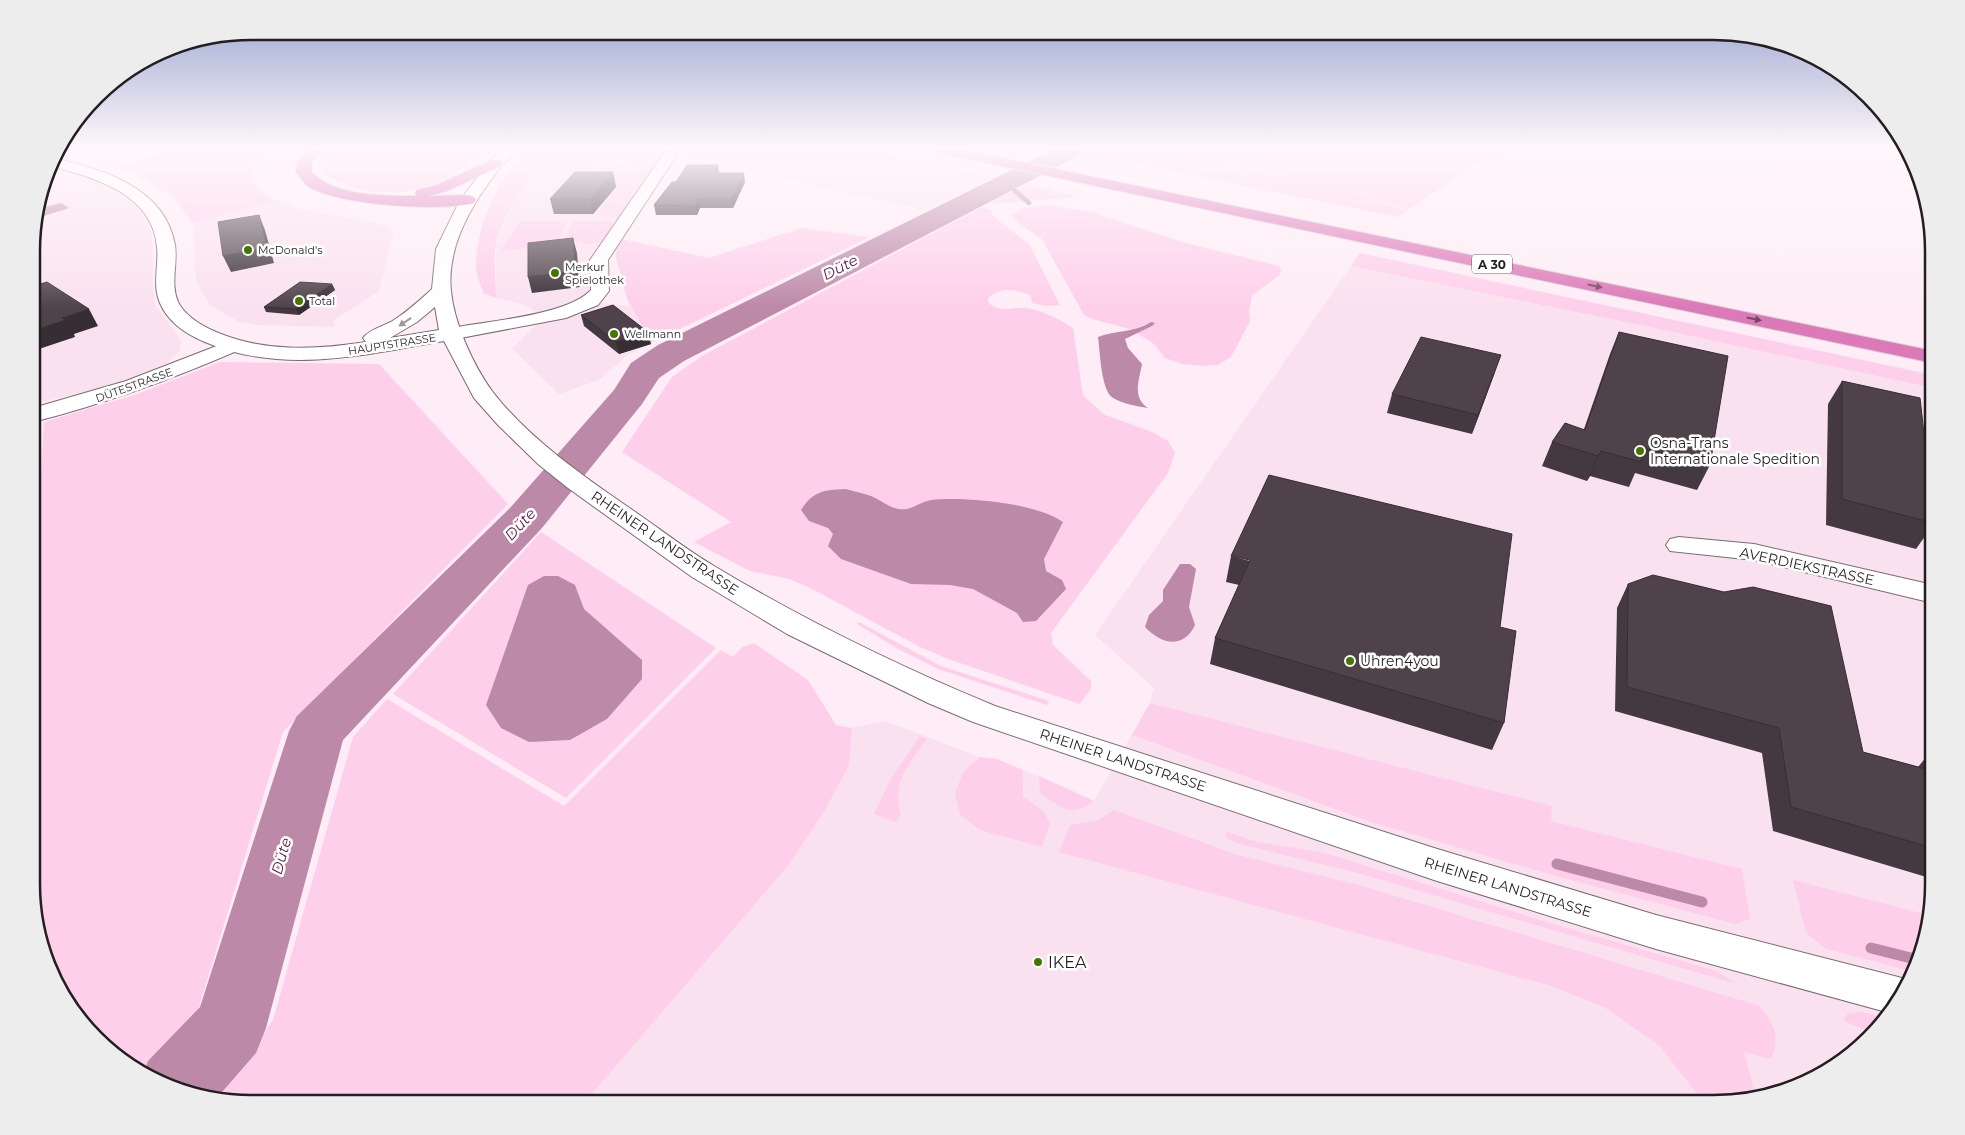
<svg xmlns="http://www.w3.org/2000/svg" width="1965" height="1135" font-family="Montserrat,sans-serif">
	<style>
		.built { fill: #fae1ef }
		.green { fill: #fecfea }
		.water { fill: #bc89a8 }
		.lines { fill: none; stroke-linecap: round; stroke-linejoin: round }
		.stream-far1 { stroke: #bc89a8; stroke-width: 4.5 }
		.stream { stroke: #bc89a8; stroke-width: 11 }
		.river { fill: #bc89a8; fill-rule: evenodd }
		.street-casing { stroke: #7a6b73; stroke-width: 2 }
		.secondary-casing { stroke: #7a6b73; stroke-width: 2 }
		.highway-casing { stroke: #d3d2d3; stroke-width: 2 }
		.street { fill: #fff; fill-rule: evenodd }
		.secondary { fill: #fff; fill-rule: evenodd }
		.highway { fill: #dd78b9; fill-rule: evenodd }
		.wall { fill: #443940 }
		.shaded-wall { fill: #372e34 }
		.building { fill: #4f424a; stroke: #372e34 }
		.oneway { fill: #774665 }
		.oneway2 { fill: #9c999b }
		.poi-dot { fill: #447600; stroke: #fff; stroke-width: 2 }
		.labels { text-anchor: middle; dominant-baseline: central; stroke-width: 5; stroke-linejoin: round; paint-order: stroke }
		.far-poi-label { font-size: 11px; fill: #241d21; stroke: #fff; text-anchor: start }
		.far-street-label { font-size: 11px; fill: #241d21; stroke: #fff }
		.shield { fill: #fff; stroke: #666164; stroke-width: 1 }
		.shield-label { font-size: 12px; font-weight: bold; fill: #241d21 }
		.poi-label { font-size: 14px; fill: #241d21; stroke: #fff; text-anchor: start }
		.street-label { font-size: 14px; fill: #241d21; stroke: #fff }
		.water-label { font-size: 15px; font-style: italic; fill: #5b1c47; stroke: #fff }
		.near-poi-label { font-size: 16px; fill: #241d21; stroke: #fff; text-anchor: start }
		.rim { fill: none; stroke: #241d21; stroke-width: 2.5 }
	</style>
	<rect width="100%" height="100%" fill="#feedf6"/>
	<!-- built -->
	<g class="built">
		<path d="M 182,149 L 274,149 L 256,166 L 254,180 L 268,196 L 299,209 L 387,225 L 394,230 L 379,291 L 333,321 L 334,327 L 255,325 L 239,322 L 210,305 L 196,282 L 193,225 L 171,196 L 132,173 L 112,167 Z"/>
		<path d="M 559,149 L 664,149 L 654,153 L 651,158 L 659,162 L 591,260 L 589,291 L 581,299 L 631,307 L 651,343 L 628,355 L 599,380 L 559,394 L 512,349 L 540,321 L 536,312 L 526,305 L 496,298 L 496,246 L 509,211 L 532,175 Z"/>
		<path d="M 681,149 L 865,149 L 994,177 L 925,210 L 689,158 L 691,153 Z"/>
		<path d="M 50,167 L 100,182 L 135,206 L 146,219 L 152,232 L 153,289 L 155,305 L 181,340 L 180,351 L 167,363 L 147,373 L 99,389 L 41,402 L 33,505 L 33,223 Z"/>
		<path d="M 1351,266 L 1621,321 L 1933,388 L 1933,898 L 1904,994 L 1869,1040 L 1824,1074 L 1728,1103 L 583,1104 L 788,866 L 825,810 L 848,765 L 852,728 L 885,721 L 980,757 L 997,759 L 1094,801 L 1150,703 L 1154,688 L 1095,635 Z"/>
	</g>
	<!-- green -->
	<g class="green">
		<path d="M 184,149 L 271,149 L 251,166 L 250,181 L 264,196 L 274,201 L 193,222 L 173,196 L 133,172 L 115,167 Z"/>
		<path d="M 333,149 L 488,149 C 476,158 463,169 450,176 C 410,198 358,199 321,171 L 322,160 Z"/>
		<path d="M 530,149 L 559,149 C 531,176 506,205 496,244 C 493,259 496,283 496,298 L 483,293 C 481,285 476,275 476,267 C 476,225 499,177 530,149 Z"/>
		<path d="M 560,149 L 628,149 C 637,151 646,148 657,151 L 607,162 L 572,176 L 562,176 L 559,172 L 538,171 Z"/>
		<path d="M 1099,149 L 1153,149 L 1347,189 L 1406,211 L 1398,217 L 1088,154 Z"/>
		<path d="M 1156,149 L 1509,149 L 1480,162 L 1408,210 L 1349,189 Z"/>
		<path d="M 644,158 L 656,159 L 659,162 L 618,218 L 597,214 L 620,185 L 593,184 L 587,175 L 614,165 Z"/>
		<path d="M 1026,185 L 1079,197 L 988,204 Z"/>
		<path d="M 1049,205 L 1094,213 L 1182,242 L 1279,266 L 1281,271 L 1280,275 L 1252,295 L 1249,311 L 1250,321 L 1231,357 L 1218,365 L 1202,366 L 1182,364 L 1165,358 L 1154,344 L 1137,333 L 1152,326 L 1151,322 L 1133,330 L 1093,319 L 1084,315 L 1042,239 L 1019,223 L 1011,215 L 1023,208 Z"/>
		<path d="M 982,207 L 991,210 L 993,216 L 1029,244 L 1060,305 L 1046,306 L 1032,303 L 1031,296 C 1019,289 997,286 988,299 L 988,302 C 999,314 1012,307 1025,308 C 1042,310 1059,319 1073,328 L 1083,395 L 1103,414 L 1152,432 L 1168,441 L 1175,453 L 1168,473 L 1051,633 L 1053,645 L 1091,681 L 1091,689 L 1080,704 L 948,659 L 920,647 L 810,588 L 789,579 L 750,571 L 694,542 L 731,522 L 622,452 L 672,377 L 702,356 Z"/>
		<path d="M 520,221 L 567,221 L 557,244 L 500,251 Z"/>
		<path d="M 573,221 L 608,221 L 614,223 L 603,241 L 583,245 L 582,241 L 563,243 Z"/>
		<path d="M 801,228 L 870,237 L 651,343 L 627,299 L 615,254 L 622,239 L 709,258 Z"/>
		<path d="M 1360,253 L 1933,375 L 1933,388 L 1621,321 L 1351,266 Z"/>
		<path d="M 220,362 L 379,364 L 508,504 L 283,732 L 174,1088 L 141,1074 L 68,1006 L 33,912 L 33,563 L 36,562 L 44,422 L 137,394 Z"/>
		<path d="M 541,532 L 716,648 L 566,798 L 393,694 Z"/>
		<path d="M 859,622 L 941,666 L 1049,701 L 1047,705 L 938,669 L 898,649 L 857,624 Z"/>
		<path d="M 754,643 L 808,680 L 836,725 L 852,728 L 849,765 L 825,810 L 788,866 L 583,1104 L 251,1104 L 216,1099 L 273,1020 L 353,737 L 387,699 L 564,806 L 721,650 L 733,657 L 742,647 Z"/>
		<path d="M 1150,703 L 1552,806 L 1551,821 L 1742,869 L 1750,919 L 1735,924 L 1545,873 L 1368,821 L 1132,735 Z"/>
		<path d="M 920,736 L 927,739 C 909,763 891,783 901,815 L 895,822 L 874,814 L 890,780 Z"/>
		<path d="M 980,757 L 997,759 L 1023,770 L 1023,797 L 1044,811 L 1050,824 L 1042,847 L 980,830 L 960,814 L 955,794 L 963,772 Z"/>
		<path d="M 1039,776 L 1094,801 C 1070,819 1062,807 1040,793 Z"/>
		<path d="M 1114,810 L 1235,854 L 1359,885 L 1760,1006 C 1774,1026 1781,1035 1771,1059 L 1744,1052 L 1755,1095 L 1728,1103 L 1704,1103 L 1660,1046 L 1604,1007 L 1548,985 L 1059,852 L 1070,825 L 1096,821 Z"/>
		<path d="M 1227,832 L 1258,842 L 1325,853 L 1550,923 L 1716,971 L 1737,984 L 1361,874 L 1236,843 L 1225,837 Z"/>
		<path d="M 1793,880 L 1928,915 L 1911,971 L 1826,949 L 1806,933 Z"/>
		<path d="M 1861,1012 L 1886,1018 L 1874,1034 L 1844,1021 L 1847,1014 Z"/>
	</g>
	<!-- water -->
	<g class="water">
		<path d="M 61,203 L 69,208 L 34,219 L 37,209 Z"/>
		<path d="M 1151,322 L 1155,323 L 1152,326 L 1125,339 L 1128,348 L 1142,364 C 1139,381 1132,397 1148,408 C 1136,406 1123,404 1113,398 C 1101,391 1100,351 1098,337 C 1116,330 1134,333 1151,322 Z"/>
		<path d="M 845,489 C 853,491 863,493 871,496 C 880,499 889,508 899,509 C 912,511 919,502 931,500 C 963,496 1037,503 1063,522 L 1044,559 L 1046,571 L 1062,580 L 1066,589 L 1036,621 L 1023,622 L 1017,613 L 973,589 L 950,585 L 911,584 L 841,559 L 828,546 L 833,534 L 828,528 L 809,521 L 801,510 C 813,491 824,490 845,489 Z"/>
		<path d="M 1180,564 L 1190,564 L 1196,569 L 1189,607 L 1195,625 C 1183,650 1161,644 1145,627 L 1149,615 L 1163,601 L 1163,590 Z"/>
		<path d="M 544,576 L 558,576 L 575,585 L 584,609 L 642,660 L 642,679 L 607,719 L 570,740 L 529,742 L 501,728 L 486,705 L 528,585 Z"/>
	</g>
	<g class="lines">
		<!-- stream-far1 -->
		<path class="stream-far1" d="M 1007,184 L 1029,203"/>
		<!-- stream -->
		<g class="stream">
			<path d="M 1557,864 L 1702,902"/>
			<path d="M 1871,948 L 1915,959"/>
		</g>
		<!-- river -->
		<path class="river" d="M 1054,149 L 1085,149 L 1082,154 L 684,361 L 659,378 L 642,404 L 542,528 L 343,740 L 266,1028 L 256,1053 L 216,1099 L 194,1096 L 143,1075 L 148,1061 L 200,1007 L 289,731 L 297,716 L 510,508 L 614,390 L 631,363 L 658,345 Z"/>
		<!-- street casing -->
		<g class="street-casing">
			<g id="street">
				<path d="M 669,152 L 674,153 L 676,156 L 608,260 L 609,291 L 598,305 L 566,318 L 450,340 L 443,338 L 440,334 L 443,330 C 480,321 566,317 591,290 L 590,260 L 664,153 Z"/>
				<path d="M 232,340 L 239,342 L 242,346 L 239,350 C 172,379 104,404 33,422 L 33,408 L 126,381 Z"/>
				<path d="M 1679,537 L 1754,544 L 1933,585 L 1933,603 L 1754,560 L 1670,551 L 1666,545 L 1670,539 Z"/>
			</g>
		</g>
		<!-- secondary casing -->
		<g class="secondary-casing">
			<path id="secondary" d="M 502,149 L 517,149 C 512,156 505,161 500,168 C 473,202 446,246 451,291 C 454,323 473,365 492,391 C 527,437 584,477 631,509 C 659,528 685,549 714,566 C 804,620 898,666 995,706 L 1434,848 L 1656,915 L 1902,978 L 1908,980 L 1904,994 L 1890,1013 L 1656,949 L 1434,880 L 973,722 L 928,703 L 787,634 L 692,577 L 568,488 L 538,464 L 498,425 L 474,398 L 444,341 C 365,355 281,375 205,342 C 186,334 168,322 160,303 C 152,285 159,266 157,247 C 153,194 94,177 50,166 L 53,158 C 102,169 165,187 175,245 C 178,264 170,283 178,302 C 185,316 202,326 216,332 C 263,352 315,350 366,342 L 363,338 C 369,329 385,326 394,320 C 408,311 420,300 432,289 L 436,249 L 460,200 L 491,160 ZM 435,307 L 439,330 L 390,338 L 417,322 Z"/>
		</g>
		<!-- highway casing -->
		<g class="highway-casing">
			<g id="highway">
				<path d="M 309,149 L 324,149 L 312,161 L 312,172 C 333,197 387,196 417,196 L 415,193 L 417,190 L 437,185 L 491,160 L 501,160 L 503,163 L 501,166 L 447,191 L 428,196 L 468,195 L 474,197 L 476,200 L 474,203 C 439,212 339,205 309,187 C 304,183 300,177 296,172 L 298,160 Z"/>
				<path d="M 933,149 L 959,149 L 1933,351 L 1933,363 L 940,153 L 935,152 Z"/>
			</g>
		</g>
		<!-- street -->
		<use href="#street" class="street"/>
		<!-- secondary -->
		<use href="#secondary" class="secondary"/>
		<!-- highway -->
		<use href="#highway" class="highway"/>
	</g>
	<!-- wall -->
	<g class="wall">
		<path d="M 613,172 L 616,187 L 593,214 L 554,214 L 550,199 Z"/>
		<path d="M 719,173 L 745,182 L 733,208 L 700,208 L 697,215 L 656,215 L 654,205 L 676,182 Z"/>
		<path d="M 332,284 L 335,290 L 299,315 L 266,312 L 264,307 Z"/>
		<path d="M 581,315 L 651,344 L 619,354 L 584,326 Z"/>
		<path d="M 1619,332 L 1710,465 L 1697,490 L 1635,473 L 1629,487 L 1590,476 L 1587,481 L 1542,466 L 1552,442 L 1584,429 L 1610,354 Z"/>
		<path d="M 1495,372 L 1472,434 L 1387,413 L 1392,394 Z"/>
		<path d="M 1842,381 L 1933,514 L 1933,525 L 1916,549 L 1826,525 L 1828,404 Z"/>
		<path d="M 1231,556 L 1500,627 L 1504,723 L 1492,750 L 1210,664 L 1215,638 L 1239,585 L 1226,582 Z"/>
		<path d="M 1628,584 L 1863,752 L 1918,767 L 1933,749 L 1933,879 L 1773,831 L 1762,753 L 1615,711 L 1617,608 Z"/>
	</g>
	<!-- shaded-wall -->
	<g class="shaded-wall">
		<path d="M 718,165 L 719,174 L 714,173 Z"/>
		<path d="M 613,172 L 616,187 L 593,214 L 590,199 Z"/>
		<path d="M 744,173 L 745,182 L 733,208 L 731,199 Z"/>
		<path d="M 699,199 L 700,208 L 697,215 L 695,206 Z"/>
		<path d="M 259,215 L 265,230 L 274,263 L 231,272 L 223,256 Z"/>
		<path d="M 573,238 L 577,253 L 580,287 L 532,293 L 528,277 Z"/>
		<path d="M 332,284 L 335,290 L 299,315 L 296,309 Z"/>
		<path d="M 89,309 L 98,326 L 74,334 L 75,337 L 33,351 L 33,331 L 62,318 Z"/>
		<path d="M 648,332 L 651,344 L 619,354 L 616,342 Z"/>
		<path d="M 1501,355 L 1495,372 L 1472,434 L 1478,415 Z"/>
		<path d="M 1601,451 L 1590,476 L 1587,481 L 1598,456 Z"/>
	</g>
	<!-- building -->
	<g class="building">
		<path d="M 687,165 L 718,165 L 714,173 L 744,173 L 731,199 L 699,199 L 695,206 L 654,205 L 672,182 L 676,182 Z"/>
		<path d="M 575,172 L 613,172 L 590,199 L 550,199 Z"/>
		<path d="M 259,215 L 267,248 L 223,256 L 218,222 Z"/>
		<path d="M 573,238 L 576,271 L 528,277 L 528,243 Z"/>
		<path d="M 47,282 L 89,309 L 62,318 L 66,320 L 33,331 L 33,286 Z"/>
		<path d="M 300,282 L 332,284 L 296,309 L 264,307 Z"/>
		<path d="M 613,305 L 648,332 L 616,342 L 581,315 Z"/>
		<path d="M 1619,332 L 1728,356 L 1710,465 L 1644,448 L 1641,462 L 1601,451 L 1598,456 L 1552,442 L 1565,423 L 1585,430 Z"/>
		<path d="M 1421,337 L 1501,355 L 1478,415 L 1392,394 Z"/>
		<path d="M 1842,381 L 1920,398 L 1933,514 L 1933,523 L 1842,499 Z"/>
		<path d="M 1269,475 L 1512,534 L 1500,627 L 1516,631 L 1504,723 L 1215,638 L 1250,560 L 1231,556 Z"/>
		<path d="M 1653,575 L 1724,592 L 1753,587 L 1831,606 L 1863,752 L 1933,771 L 1933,848 L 1791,807 L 1779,728 L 1627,687 L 1628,584 Z"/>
	</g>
	<!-- one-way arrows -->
	<defs><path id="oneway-solid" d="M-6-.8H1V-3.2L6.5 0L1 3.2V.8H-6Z" transform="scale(1.25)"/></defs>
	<g class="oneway">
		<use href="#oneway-solid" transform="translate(1595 286) rotate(12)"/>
		<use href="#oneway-solid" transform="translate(1754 319) rotate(12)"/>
	</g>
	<use class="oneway2" href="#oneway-solid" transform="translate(405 322) rotate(146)"/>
	<!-- sky -->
	<linearGradient id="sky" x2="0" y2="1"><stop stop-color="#96a3ce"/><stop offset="0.48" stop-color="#fff7fb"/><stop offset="1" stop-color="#fff7fb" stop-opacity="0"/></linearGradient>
	<rect width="1965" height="308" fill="url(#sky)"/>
	<!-- markers -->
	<g class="poi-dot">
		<circle cx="248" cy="250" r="5"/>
		<circle cx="555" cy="273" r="5"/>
		<circle cx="299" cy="301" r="5"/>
		<circle cx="614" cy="334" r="5"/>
		<circle cx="1640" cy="451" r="5"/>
		<circle cx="1350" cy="661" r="5"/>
		<circle cx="1038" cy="962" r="5"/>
	</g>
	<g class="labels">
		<!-- far-poi labels -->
		<g class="far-poi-label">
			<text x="258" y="250">McDonald's</text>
			<text x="565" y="267">Merkur<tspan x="565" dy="13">Spielothek</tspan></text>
			<text x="309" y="301">Total</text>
			<text x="624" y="334">Wellmann</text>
		</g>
		<!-- far-street labels -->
		<g class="far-street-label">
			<text transform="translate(392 344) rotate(-9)">HAUPTSTRASSE</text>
			<text transform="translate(134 385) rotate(-20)">DÜTESTRASSE</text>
		</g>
		<!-- shield labels -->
		<rect class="shield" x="1472" y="254.5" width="40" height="19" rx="4"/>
		<g class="shield-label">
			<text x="1492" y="264">A 30</text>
		</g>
		<!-- poi labels -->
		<g class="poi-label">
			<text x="1650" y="443">Osna-Trans<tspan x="1650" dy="16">Internationale Spedition</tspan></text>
			<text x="1360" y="661">Uhren4you</text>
		</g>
		<!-- street labels -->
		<g class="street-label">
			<text transform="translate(665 543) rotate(34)">RHEINER LANDSTRASSE</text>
			<text transform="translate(1807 566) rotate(12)">AVERDIEKSTRASSE</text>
			<text transform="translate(1123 760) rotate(18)">RHEINER LANDSTRASSE</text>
			<text transform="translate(1508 887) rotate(17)">RHEINER LANDSTRASSE</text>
		</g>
		<!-- water labels -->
		<g class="water-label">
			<text transform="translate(840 267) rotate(-27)">Düte</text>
			<text transform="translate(520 524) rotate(-47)">Düte</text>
			<text transform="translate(281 856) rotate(-74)">Düte</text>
		</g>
		<!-- near-poi labels -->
		<g class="near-poi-label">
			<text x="1048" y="962">IKEA</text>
		</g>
	</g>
	<!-- crop -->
	<path d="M0 0H1965V1135H0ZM251 40H1714A211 211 0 0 1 1925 251V884A211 211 0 0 1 1714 1095H251A211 211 0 0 1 40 884V251A211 211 0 0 1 251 40Z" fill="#ededed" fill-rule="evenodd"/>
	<path class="rim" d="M251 40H1714A211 211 0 0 1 1925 251V884A211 211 0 0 1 1714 1095H251A211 211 0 0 1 40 884V251A211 211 0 0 1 251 40Z"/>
</svg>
